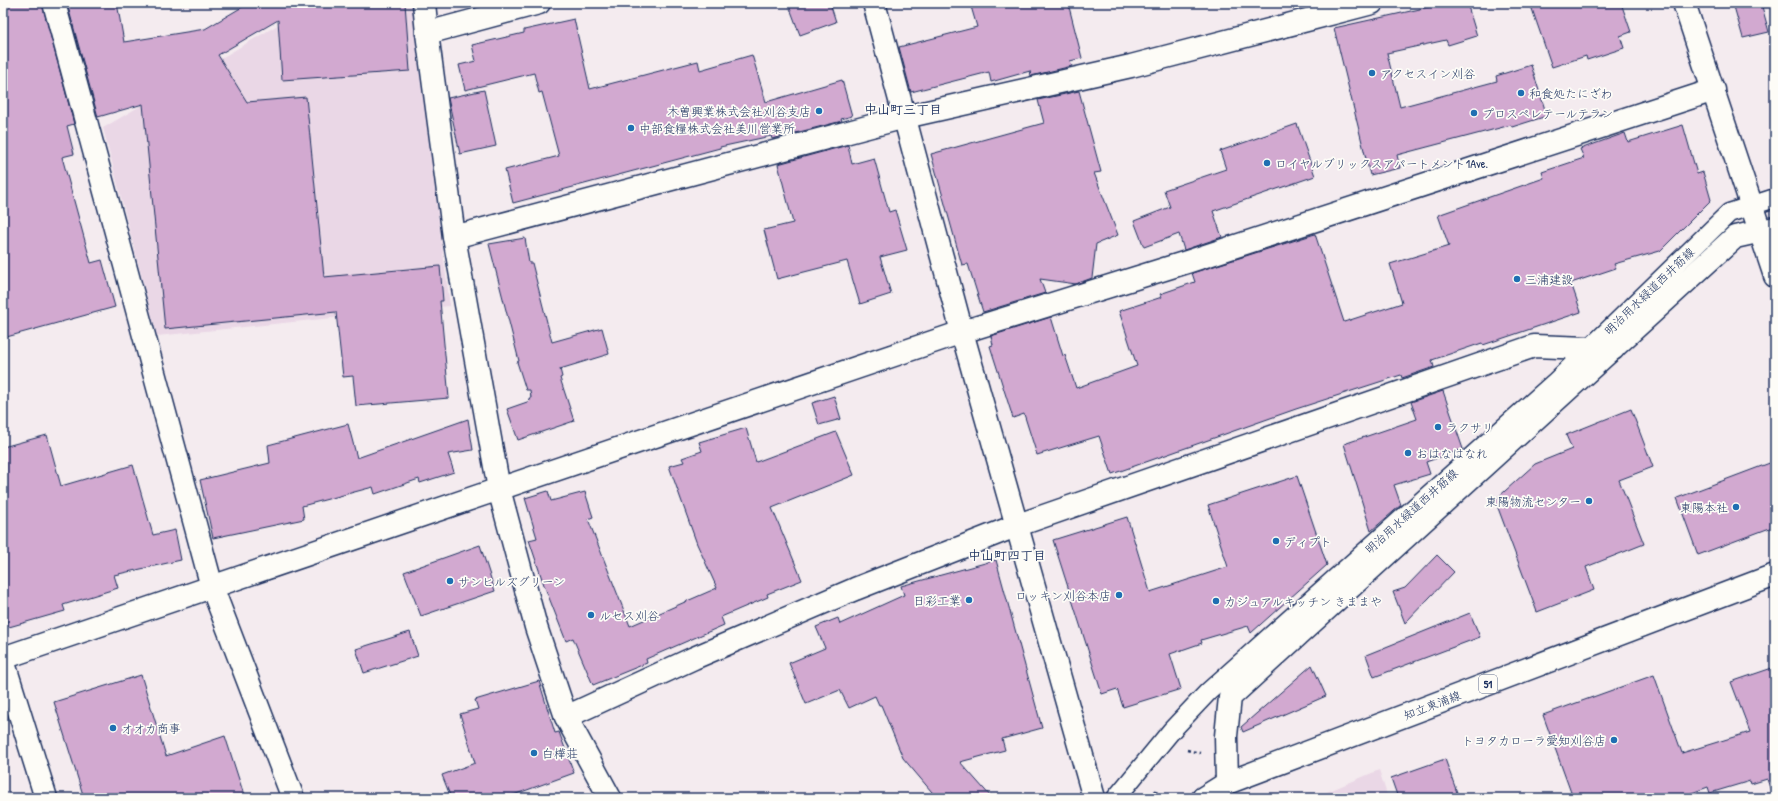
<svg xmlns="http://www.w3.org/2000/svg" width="1778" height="801" font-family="'Patrick Hand','Klee One',sans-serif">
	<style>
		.built { fill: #ead7e6 }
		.building { fill: #d2a9d0; stroke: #1b2f5e }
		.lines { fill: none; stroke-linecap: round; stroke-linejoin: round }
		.pedestrian-casing { stroke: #1b2f5e; stroke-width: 21 }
		.minor-casing { stroke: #1b2f5e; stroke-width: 25 }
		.tertiary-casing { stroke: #1b2f5e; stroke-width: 25 }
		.primary-casing { stroke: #1b2f5e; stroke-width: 25 }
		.path { stroke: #1b2f5e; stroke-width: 2.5; stroke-dasharray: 3 3; stroke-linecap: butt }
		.pedestrian { stroke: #fdfcf7; stroke-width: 18 }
		.minor { stroke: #fdfcf7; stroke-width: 22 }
		.tertiary { stroke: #fdfcf7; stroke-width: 22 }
		.primary { stroke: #fdfcf7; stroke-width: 22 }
		.poi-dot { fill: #1f6fb2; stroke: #fdfcf7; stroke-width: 1.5 }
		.labels { text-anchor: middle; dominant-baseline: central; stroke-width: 3.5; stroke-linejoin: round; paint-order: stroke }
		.shield { fill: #fdfcf7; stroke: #5f6c8c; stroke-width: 1 }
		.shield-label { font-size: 11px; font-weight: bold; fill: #1b2f5e }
		.poi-label { font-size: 12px; fill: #1b2f5e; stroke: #fdfcf7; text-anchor: start }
		.street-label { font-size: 12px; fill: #1b2f5e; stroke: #fdfcf7 }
		.neighbourhood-label { font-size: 13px; font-weight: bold; fill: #1b2f5e; stroke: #fdfcf7 }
	</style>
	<rect width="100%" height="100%" fill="#f4ebef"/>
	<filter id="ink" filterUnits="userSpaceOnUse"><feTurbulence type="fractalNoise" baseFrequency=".025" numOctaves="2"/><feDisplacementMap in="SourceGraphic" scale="8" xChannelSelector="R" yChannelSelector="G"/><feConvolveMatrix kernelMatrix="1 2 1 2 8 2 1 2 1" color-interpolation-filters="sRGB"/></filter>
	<g filter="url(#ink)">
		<!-- built -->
		<g class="built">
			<path d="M 315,3 L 413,3 L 415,37 L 450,306 L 157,336 L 103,128 Z"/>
			<path d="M 1379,770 L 1388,798 L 1313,798 Z"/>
		</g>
		<!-- building -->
		<g class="building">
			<path d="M 3,3 L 42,3 L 74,124 L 67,126 L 74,154 L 62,157 L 91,263 L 102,260 L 115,307 L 3,338 Z"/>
			<path d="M 67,3 L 117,3 L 124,42 L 205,29 L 249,3 L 405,3 L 410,71 L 282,80 L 278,20 L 218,55 L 247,102 L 306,97 L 324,277 L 440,266 L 443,301 L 440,301 L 449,398 L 356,406 L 353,376 L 343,377 L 336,312 L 165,329 L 143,104 L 98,117 Z"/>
			<path d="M 788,3 L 830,3 L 836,22 L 800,35 Z"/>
			<path d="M 970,3 L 1068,3 L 1082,58 L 1070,61 L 1072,66 L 1031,76 L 1030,71 L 991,82 L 989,72 L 911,92 L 899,47 L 977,27 Z"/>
			<path d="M 1447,3 L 1467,3 L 1477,36 L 1448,45 L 1446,40 L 1387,53 L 1400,107 L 1497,81 L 1496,76 L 1531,65 L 1547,116 L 1512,127 L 1511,125 L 1397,155 L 1400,168 L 1370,175 L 1334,28 Z"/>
			<path d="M 1530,3 L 1621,3 L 1631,32 L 1620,36 L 1624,48 L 1587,60 L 1586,56 L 1552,67 Z"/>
			<path d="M 1733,3 L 1761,3 L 1769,32 L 1743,38 Z"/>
			<path d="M 574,19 L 590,89 L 698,61 L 700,70 L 752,55 L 766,102 L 842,80 L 852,116 L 841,119 L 842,121 L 772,139 L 771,136 L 720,147 L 720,148 L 513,203 L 505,170 L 559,156 L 542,92 L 539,93 L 534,73 L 465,90 L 459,65 L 476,61 L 472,45 L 524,33 L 524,30 Z"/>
			<path d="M 484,90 L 496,146 L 460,154 L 448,98 Z"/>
			<path d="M 1079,91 L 1101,172 L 1094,173 L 1118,235 L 1096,244 L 1092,278 L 1076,284 L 1040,279 L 1045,293 L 983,312 L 968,264 L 962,265 L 931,154 L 1044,123 L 1038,100 Z"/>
			<path d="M 1297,124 L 1315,176 L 1213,211 L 1222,237 L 1184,250 L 1179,234 L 1144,247 L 1134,221 L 1170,207 L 1164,190 L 1226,169 L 1220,151 Z"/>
			<path d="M 1683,125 L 1697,174 L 1703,172 L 1711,200 L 1660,251 L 1614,264 L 1616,268 L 1571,283 L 1581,312 L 1483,345 L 1482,343 L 1432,360 L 1434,367 L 1402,378 L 1401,375 L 1296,409 L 1112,474 L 1099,436 L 1037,455 L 1024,414 L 1013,418 L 990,346 L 993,345 L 991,336 L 1051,317 L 1063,356 L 1065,355 L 1076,388 L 1137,366 L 1119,311 L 1162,297 L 1160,294 L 1195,282 L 1192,273 L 1315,234 L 1344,322 L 1402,303 L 1390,264 L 1449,246 L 1438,215 L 1544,178 L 1542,172 L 1584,158 L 1580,149 L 1625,133 L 1628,142 Z"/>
			<path d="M 848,145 L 852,164 L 874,158 L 889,212 L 895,210 L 907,250 L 880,257 L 891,294 L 860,304 L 847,261 L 777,279 L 764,230 L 793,223 L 778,164 Z"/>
			<path d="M 525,238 L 529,263 L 532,263 L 552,342 L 602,328 L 609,354 L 560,369 L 562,377 L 560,378 L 574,421 L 518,440 L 507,409 L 530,401 L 529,398 L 531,398 L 530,390 L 526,390 L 517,362 L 519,361 L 489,244 Z"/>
			<path d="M 1443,391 L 1463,449 L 1426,462 L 1430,474 L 1394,485 L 1401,505 L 1371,531 L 1344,444 L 1417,419 L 1411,402 Z"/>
			<path d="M 834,396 L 841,419 L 819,425 L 812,403 Z"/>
			<path d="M 1631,409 L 1653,467 L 1619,480 L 1644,544 L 1586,567 L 1594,590 L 1537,612 L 1495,500 L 1535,464 L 1572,449 L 1566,435 Z"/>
			<path d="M 468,419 L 473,450 L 448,454 L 454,472 L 420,483 L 419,479 L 375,494 L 373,487 L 302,506 L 304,519 L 213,538 L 200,480 L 270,463 L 268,445 L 348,424 L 357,458 Z"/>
			<path d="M 746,428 L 756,462 L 836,432 L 854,475 L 772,508 L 802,580 L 767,594 L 768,597 L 721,617 L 724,625 L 646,659 L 647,663 L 593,685 L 573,638 L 566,641 L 544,585 L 529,540 L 537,538 L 525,498 L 548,491 L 551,501 L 585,492 L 593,517 L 588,519 L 630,626 L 717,588 L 697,544 L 669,466 L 684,462 L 682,458 L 702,451 L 699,442 Z"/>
			<path d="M 47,435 L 61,486 L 133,465 L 153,535 L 175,530 L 181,560 L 114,575 L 118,588 L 63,605 L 65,611 L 9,627 L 3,607 L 3,447 Z"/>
			<path d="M 1775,461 L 1775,526 L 1698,555 L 1677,498 Z"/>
			<path d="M 1297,476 L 1327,565 L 1251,633 L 1248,626 L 1201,640 L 1202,643 L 1170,654 L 1181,689 L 1123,707 L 1117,689 L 1102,694 L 1053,540 L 1127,517 L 1150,592 L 1228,567 L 1208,505 Z"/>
			<path d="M 480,545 L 495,591 L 421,616 L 404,572 Z"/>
			<path d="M 1437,555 L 1454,572 L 1405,623 L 1393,592 L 1405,588 Z"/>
			<path d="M 996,560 L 1042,728 L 1002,739 L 1005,750 L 960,762 L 992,798 L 937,798 L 903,758 L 881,705 L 879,705 L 875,696 L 849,708 L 840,690 L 806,704 L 789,663 L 825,648 L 816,627 L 838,618 L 840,624 L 904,595 L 901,586 Z"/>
			<path d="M 1470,613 L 1480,637 L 1374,677 L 1366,655 Z"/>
			<path d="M 410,632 L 418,656 L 364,673 L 356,649 Z"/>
			<path d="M 1312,665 L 1326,696 L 1243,732 L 1241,727 Z"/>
			<path d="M 1775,667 L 1775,793 L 1772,794 L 1767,779 L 1751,784 L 1750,781 L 1710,793 L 1708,787 L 1678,798 L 1573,798 L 1543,715 L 1654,675 L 1682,753 L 1750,732 L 1731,682 Z"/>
			<path d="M 141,675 L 166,756 L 225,736 L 245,798 L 84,798 L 54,702 Z"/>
			<path d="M 539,681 L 555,733 L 559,732 L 574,773 L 505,798 L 451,798 L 442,775 L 475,763 L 460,714 L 478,709 L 475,700 Z"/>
			<path d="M 1445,759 L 1459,798 L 1398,798 L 1391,778 Z"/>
		</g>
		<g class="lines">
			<!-- pedestrian casing -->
			<g class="pedestrian-casing">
				<path id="pedestrian" d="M 1116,798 L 1172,730 L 1208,692 L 1556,381 L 1729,213 L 1775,198"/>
			</g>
			<!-- minor casing -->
			<g class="minor-casing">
				<g id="minor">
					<path d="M 54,3 L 212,587 L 293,798"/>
					<path d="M 424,3 L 427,33 L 454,237 L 499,489 L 962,332 L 1187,262 L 1714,90"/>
					<path d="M 874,3 L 962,332 L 1094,798"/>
					<path d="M 1684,3 L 1775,276"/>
					<path d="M 427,33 L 539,3"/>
					<path d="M 454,237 L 905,117 L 1131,66 L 1372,3"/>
					<path d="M 3,658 L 499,489 L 536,627 L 566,717 L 610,798"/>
					<path d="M 3,660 L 46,798"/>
					<path d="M 566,717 L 694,658 L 855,589 L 1018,525 L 1534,346 L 1613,349"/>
				</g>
			</g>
			<!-- tertiary casing -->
			<g class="tertiary-casing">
				<path id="tertiary" d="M 1227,783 L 1226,736 L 1230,697 L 1735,237 L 1775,228"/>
			</g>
			<!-- primary casing -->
			<g class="primary-casing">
				<path id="primary" d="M 1203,798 L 1227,783 L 1775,575"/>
			</g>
			<!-- path -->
			<g class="path">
				<path d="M 1187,750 L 1200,753"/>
				<path d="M 1155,790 L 1161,798"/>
			</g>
			<!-- pedestrian -->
			<use href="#pedestrian" class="pedestrian"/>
			<!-- minor -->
			<use href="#minor" class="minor"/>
			<!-- tertiary -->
			<use href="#tertiary" class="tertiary"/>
			<!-- primary -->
			<use href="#primary" class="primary"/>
		</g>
	</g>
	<!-- markers -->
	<g class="poi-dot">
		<circle cx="1372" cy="73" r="4"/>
		<circle cx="1521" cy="93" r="4"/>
		<circle cx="819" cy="111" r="4"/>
		<circle cx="1474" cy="113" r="4"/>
		<circle cx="631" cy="128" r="4"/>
		<circle cx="1267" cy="163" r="4"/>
		<circle cx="1517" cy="279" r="4"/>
		<circle cx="1438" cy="427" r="4"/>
		<circle cx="1408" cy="453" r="4"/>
		<circle cx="1589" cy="501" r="4"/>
		<circle cx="1736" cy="507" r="4"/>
		<circle cx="1276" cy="541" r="4"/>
		<circle cx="450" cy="581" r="4"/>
		<circle cx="1119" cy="595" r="4"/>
		<circle cx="969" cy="600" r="4"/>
		<circle cx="1216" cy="601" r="4"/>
		<circle cx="591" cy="615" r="4"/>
		<circle cx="113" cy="728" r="4"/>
		<circle cx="1614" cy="740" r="4"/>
		<circle cx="534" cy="753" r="4"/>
	</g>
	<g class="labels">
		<!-- shield labels -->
		<rect class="shield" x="1479" y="675" width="18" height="18" rx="3"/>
		<g class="shield-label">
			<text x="1488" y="684">51</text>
		</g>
		<!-- poi labels -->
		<g class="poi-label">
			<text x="1380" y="73">アクセスイン刈谷</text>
			<text x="1529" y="93">和食処たにざわ</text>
			<text x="811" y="111" text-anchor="end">木曽興業株式会社刈谷支店</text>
			<text x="1482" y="113">プロスペレテールテラン</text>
			<text x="639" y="128">中部食糧株式会社美川営業所</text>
			<text x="1275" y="163">ロイヤルブリックスアパートメント1Ave.</text>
			<text x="1525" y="279">三浦建設</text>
			<text x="1446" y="427">ラクサリ</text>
			<text x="1416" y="453">おはなはなれ</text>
			<text x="1581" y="501" text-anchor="end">東陽物流センター</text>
			<text x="1728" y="507" text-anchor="end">東陽本社</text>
			<text x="1284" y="541">ディプト</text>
			<text x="458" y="581">サンヒルズグリーン</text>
			<text x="1111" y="595" text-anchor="end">ロッキン刈谷本店</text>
			<text x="961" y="600" text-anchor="end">日彩工業</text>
			<text x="1224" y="601">カジュアルキッチン きままや</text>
			<text x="599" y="615">ルセス刈谷</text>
			<text x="121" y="728">オオカ商事</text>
			<text x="1606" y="740" text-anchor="end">トヨタカローラ愛知刈谷店</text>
			<text x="542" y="753">白樺荘</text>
		</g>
		<!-- street labels -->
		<g class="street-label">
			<text transform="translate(1649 291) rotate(-44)">明治用水緑道西井筋線</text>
			<text transform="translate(1411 511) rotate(-42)">明治用水緑道西井筋線</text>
			<text transform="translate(1432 705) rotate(-21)">知立東浦線</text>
		</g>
		<!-- neighbourhood labels -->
		<g class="neighbourhood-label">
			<text x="903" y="109">中山町三丁目</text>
			<text x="1007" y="555">中山町四丁目</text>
		</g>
	</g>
	<!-- margin -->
	<rect width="1778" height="801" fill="none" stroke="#fdfcf7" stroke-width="16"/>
	<rect x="8" y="8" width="1762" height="785" fill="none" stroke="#1b2f5e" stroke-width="1.5" filter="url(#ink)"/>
</svg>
